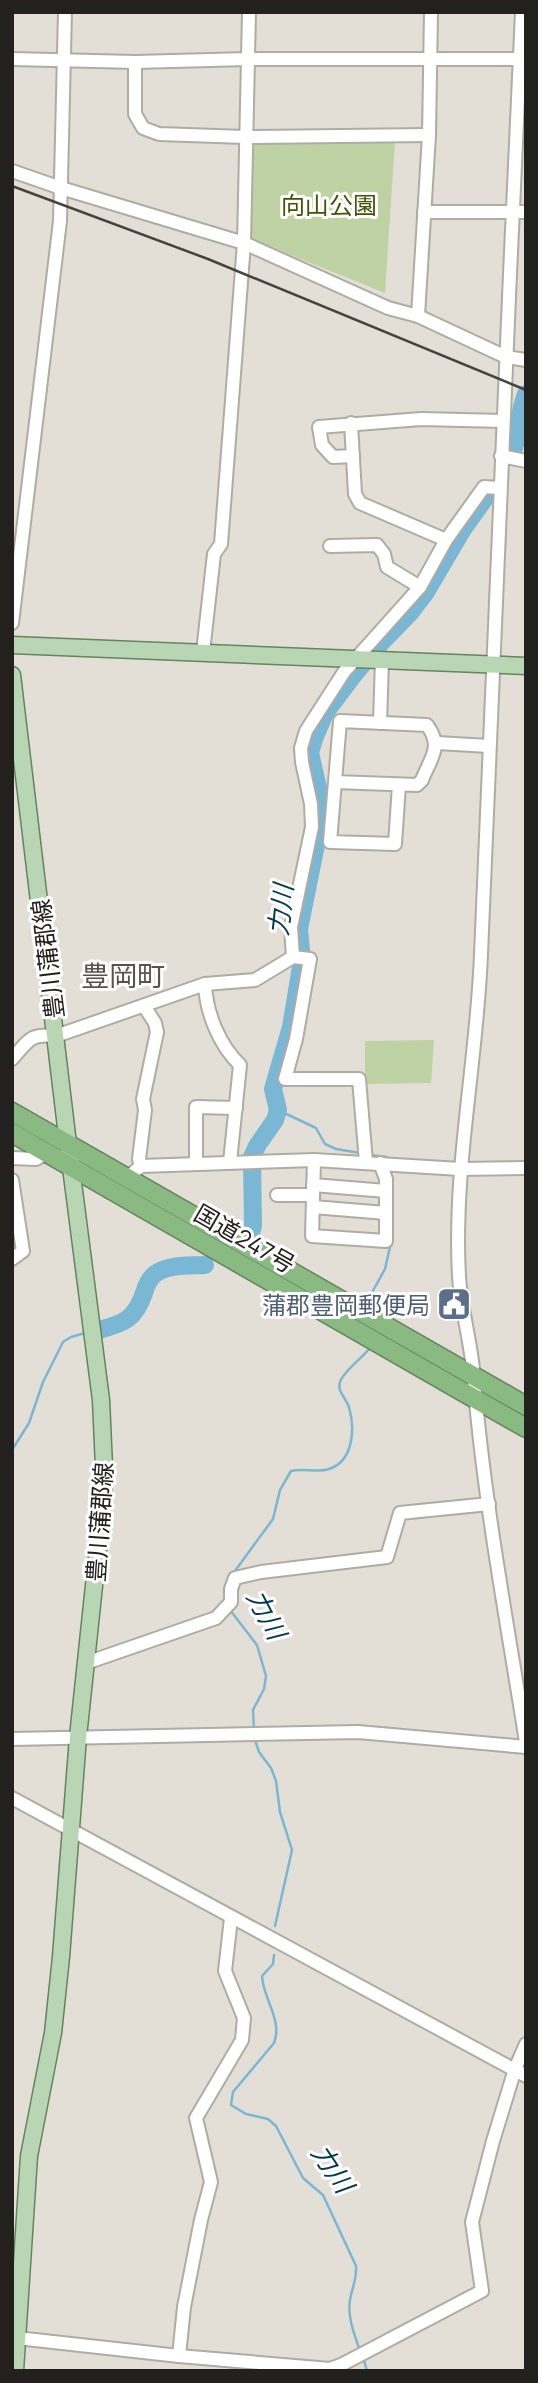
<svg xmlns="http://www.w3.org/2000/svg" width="538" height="2383" font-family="Manrope,'Noto Sans JP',sans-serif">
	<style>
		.green { fill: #bed2a3 }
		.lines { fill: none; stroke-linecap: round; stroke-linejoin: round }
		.stream { stroke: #7ab7d4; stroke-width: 2.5 }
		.river { stroke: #7ab7d4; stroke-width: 18 }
		.minor-casing { stroke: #b0aba3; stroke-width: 16 }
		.major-casing { stroke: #65845f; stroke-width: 19 }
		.highway-casing { stroke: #65845f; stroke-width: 21 }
		.minor { stroke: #fff; stroke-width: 12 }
		.major { stroke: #b8d6b4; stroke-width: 16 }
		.highway { stroke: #89ba82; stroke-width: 18 }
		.rail { stroke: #46433f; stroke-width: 2.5 }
		.labels { text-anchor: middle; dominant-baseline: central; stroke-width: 6; stroke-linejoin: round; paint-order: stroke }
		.park-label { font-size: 24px; fill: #3e5502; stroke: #fff }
		.street-label { font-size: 24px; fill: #23211e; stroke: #fff }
		.service-label { font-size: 24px; fill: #4e5e75; stroke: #fff; text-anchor: end }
		.water-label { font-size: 26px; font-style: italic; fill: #013a4d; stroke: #fff }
		.quarter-label { font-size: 28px; fill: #58544c; stroke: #fff }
	</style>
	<rect width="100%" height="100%" fill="#e4dfd6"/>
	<!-- green -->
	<g class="green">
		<path d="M 395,141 L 385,293 L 251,239 L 252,144 Z"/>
		<path d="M 434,1040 L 431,1083 L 365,1084 L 365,1041 Z"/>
	</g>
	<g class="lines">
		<!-- stream -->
		<g class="stream">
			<path d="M 278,1110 L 316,1128 L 325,1144 L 336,1149 L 360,1153"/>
			<path d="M 370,1155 L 387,1157 L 388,1162"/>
			<path d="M 368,1303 L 370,1296 L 385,1269 L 392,1238"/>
			<path d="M 12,1450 L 29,1423 L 43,1382 L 63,1342 L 71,1337 L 85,1333"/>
			<path d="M 232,1575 L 273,1519 L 280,1490 L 291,1471 C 304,1468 317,1473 329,1469 C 354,1461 355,1428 349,1407 C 346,1398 337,1392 340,1382 C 342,1373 362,1358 369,1349"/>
			<path d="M 230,1610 L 257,1645 L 266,1676 L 264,1689 L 253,1710 L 254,1730"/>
			<path d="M 255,1740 L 259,1752 L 271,1768 L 276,1781 L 280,1812 L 292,1850 L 275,1926"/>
			<path d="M 274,1955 L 273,1964 L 262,1976 C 263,1999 283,2020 274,2043 L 233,2092 L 231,2105 L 246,2114 L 268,2119 L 276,2126 L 303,2178 L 323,2195 L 356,2266 C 357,2279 352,2288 350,2300 C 347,2317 355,2336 360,2351"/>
			<path d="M 363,2357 L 367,2371"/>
		</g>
		<!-- river -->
		<g class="river">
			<path d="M 514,448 C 520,428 518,414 526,394"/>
			<path d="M 250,1237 L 253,1226 L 252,1157 L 257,1146 L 275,1120 L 278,1110 L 273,1089 L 291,1027 L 302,961 L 299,929 L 320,825 L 319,792 L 310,753 L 314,739 L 325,713 L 352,677 L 377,647 L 410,613 L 426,592 L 463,529 L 486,497"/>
			<path d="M 99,1330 C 125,1323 135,1319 144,1293 C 146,1286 150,1278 155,1274 C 168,1264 190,1266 205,1265"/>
		</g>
		<!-- minor casing -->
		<g class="minor-casing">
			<g id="minor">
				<path d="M 522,12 C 508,326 492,640 481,954 C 477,1062 453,1168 459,1276 C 461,1311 472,1345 474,1380 C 484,1501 507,1622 526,1742"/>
				<path d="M 12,59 L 135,62 L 248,59 L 525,59"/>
				<path d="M 135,62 L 135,114 L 143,128 L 159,134 L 245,137 L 429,135"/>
				<path d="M 12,171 L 61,188 L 244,243 L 388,308 L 418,316 L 506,357 L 526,360"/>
				<path d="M 424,212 L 526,212"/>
				<path d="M 418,316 L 429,135 L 431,12"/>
				<path d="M 351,423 L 355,494 L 360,503 L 446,540"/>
				<path d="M 353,456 L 333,457 L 322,445 L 319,427 L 421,419 L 503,421"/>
				<path d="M 501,456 L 526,461"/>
				<path d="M 330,546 L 377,545 L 384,554 L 387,567 L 420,587"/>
				<path d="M 12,623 L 60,221 L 65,12"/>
				<path d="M 203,652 L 214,554 L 221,544 L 244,243 L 249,12"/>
				<path d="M 380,723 L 382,659"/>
				<path d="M 437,743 L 489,746"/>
				<path d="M 335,782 L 417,785 L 422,780 C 431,757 443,747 427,725 L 340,721 L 330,842 L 395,844 L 399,785"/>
				<path d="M 205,984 C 206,1012 219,1045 240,1065 L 230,1162"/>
				<path d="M 12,1059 C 29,1040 30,1033 56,1036 L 205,984 L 255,980 L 293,957"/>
				<path d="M 12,1158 L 36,1159 L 47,1153"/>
				<path d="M 314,1160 L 312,1236 L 386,1241 L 386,1179 L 380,1163"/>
				<path d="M 366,1162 L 359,1079 L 285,1079 L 296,1039 L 310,959 L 293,957 L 291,927 L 312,827 L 311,804 L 302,762 L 301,748 L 306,731 L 344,672 L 420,587 L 446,540 L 484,487 L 499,488"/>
				<path d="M 196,1163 L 196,1107 L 236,1108"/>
				<path d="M 141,1166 L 139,1159 L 145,1110 L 143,1099 L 157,1032 L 155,1023 L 144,1006"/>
				<path d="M 128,1177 L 141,1166 L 314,1160 L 460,1169 L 526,1168"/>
				<path d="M 12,1180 L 23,1251 L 12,1259"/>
				<path d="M 313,1185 L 386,1191"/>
				<path d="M 277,1195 L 313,1195"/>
				<path d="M 313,1207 L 386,1213"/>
				<path d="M 86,1663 L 216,1618 L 231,1602 L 231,1589 L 235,1578 L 261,1572 L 387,1557 L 400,1513 L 489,1504"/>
				<path d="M 12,1739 L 358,1732 L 526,1747"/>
				<path d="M 12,1798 L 526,2076"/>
				<path d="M 17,2338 L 179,2356 L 330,2369 L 341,2365 L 482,2291 L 472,2222 L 493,2141 L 515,2069 L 526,2044"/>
				<path d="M 179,2356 L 184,2307 L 201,2220 L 211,2182 L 196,2118 L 242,2040 L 244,2018 L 225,1971 L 231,1918"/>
			</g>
		</g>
		<!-- major casing -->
		<g class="major-casing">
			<g id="major">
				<path d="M 12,645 L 526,666"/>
				<path d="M 12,675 L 68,1144 L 101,1400 L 104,1467 L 102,1510 L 78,1737 L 61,1957 L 53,2033 L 29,2156 L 15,2371"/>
			</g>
		</g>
		<!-- highway casing -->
		<g class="highway-casing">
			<g id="highway">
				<path d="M 12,1112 L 526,1406"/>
				<path d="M 12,1133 L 526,1428"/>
			</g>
		</g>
		<!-- minor -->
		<use href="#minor" class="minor"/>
		<!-- major -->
		<use href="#major" class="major"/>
		<!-- highway -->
		<use href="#highway" class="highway"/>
		<!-- rail -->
		<path class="rail" d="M 12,186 L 208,259 L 526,390"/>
	</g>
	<!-- icons -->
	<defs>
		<g id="civic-square" transform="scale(1.75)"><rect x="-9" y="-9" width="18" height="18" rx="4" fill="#5c6f8a" stroke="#fff"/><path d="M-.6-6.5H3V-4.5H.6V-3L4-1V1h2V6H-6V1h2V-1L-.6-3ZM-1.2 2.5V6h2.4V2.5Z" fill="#fff"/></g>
	</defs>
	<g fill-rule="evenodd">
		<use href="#civic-square" x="454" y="1304"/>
	</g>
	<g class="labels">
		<!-- park labels -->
		<g class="park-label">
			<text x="329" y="204">向山公園</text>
		</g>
		<!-- street labels -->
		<g class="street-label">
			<text transform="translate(47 959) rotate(-97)">豊川蒲郡線</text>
			<text transform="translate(245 1238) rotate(30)">国道247号</text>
			<text transform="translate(99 1522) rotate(-86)">豊川蒲郡線</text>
		</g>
		<!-- service labels -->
		<g class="service-label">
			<text x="430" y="1304">蒲郡豊岡郵便局</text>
		</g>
		<!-- water labels -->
		<g class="water-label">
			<text transform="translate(280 910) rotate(-84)">力川</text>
			<text transform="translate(267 1614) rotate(62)">力川</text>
			<text transform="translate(333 2168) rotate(56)">力川</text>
		</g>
		<!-- quarter labels -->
		<g class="quarter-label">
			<text x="123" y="975">豊岡町</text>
		</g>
	</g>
	<!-- border -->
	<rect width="538" height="2383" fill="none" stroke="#23211e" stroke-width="28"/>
</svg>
